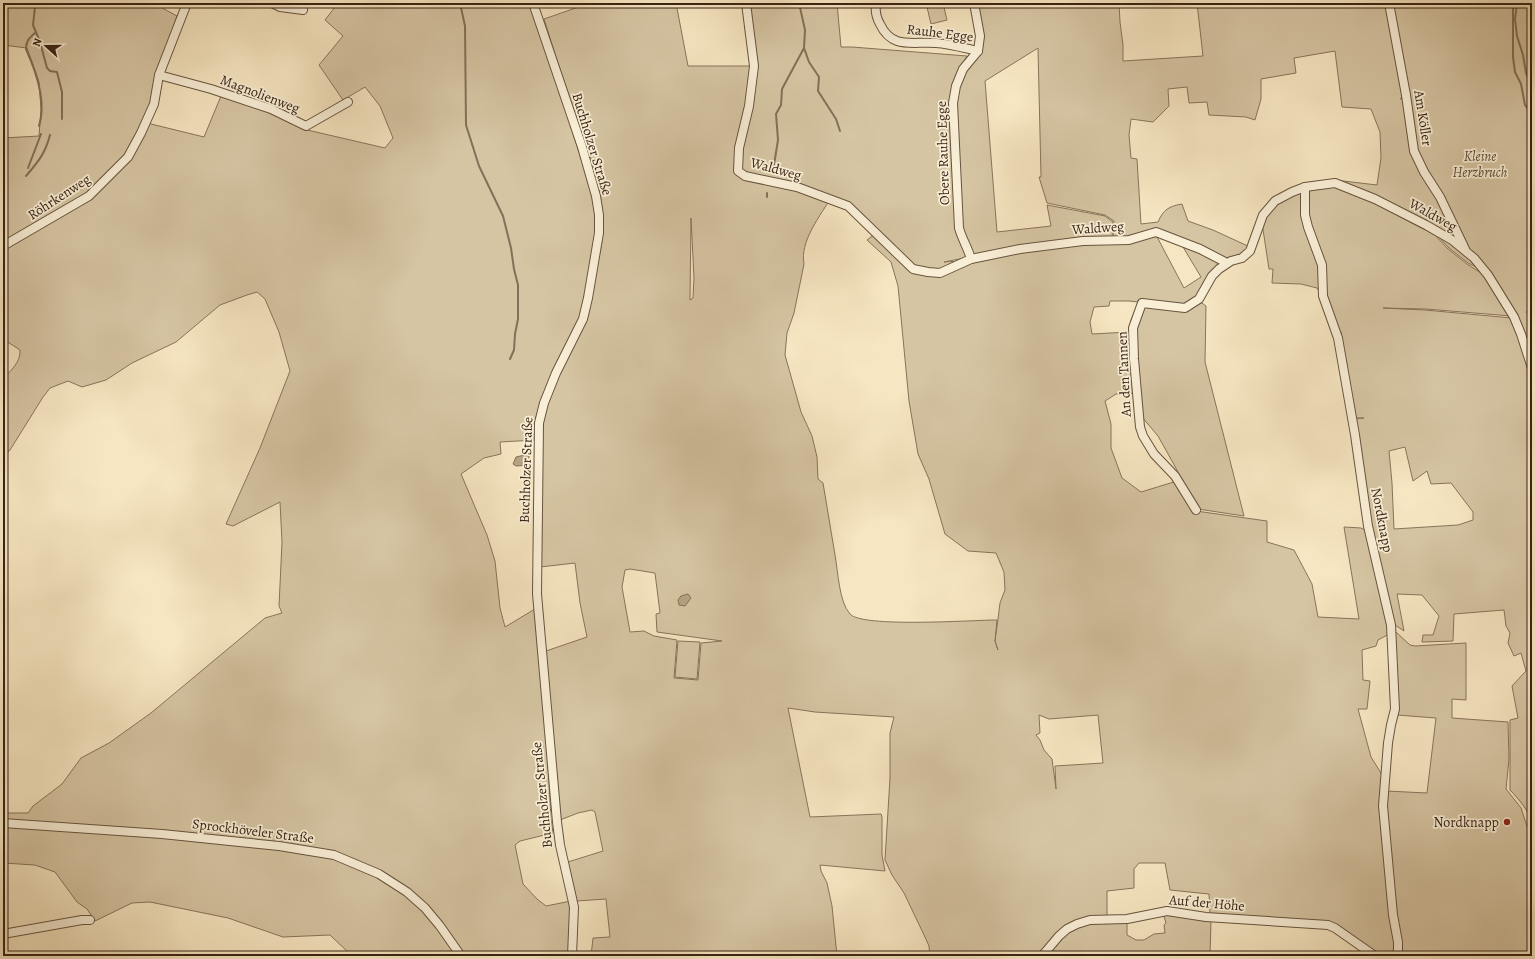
<svg xmlns="http://www.w3.org/2000/svg" width="1535" height="959" font-family="Alegreya,serif">
	<style>
		.green { fill: #d6c5a3; stroke: #88745b; fill-rule: evenodd }
		.water { fill: #b6a486; stroke: #847058 }
		.lines { fill: none; stroke-linecap: round; stroke-linejoin: round }
		.stream { stroke: #847058; stroke-width: 2 }
		.minor-casing { stroke: #68543e; stroke-width: 10 }
		.minor { stroke: #f9efd7; stroke-width: 8 }
		.poi-dot { fill: #8f2418; stroke: #f9efd7; stroke-width: 1.5 }
		.labels { text-anchor: middle; dominant-baseline: central; stroke-width: 3.5; stroke-linejoin: round; paint-order: stroke }
		.street-label { font-size: 14px; fill: #392313; stroke: #f9efd7 }
		.park-label { font-size: 14px; font-style: italic; fill: #604c37; stroke: #f9efd7 }
		.poi-label { font-size: 14px; fill: #392313; stroke: #f9efd7; text-anchor: end }
	</style>
	<rect width="100%" height="100%" fill="#f6e6c1"/>
	<filter id="stains"><feTurbulence type="fractalNoise" baseFrequency=".005" numOctaves="4"/><feColorMatrix values="0 0 0 0 .2 0 0 0 0 .09 0 0 0 0 .02 0 0 0 .5 -.17"/></filter>
	<radialGradient id="worn" r=".72"><stop offset=".6" stop-color="#630" stop-opacity="0"/><stop offset="1" stop-color="#630" stop-opacity=".3"/></radialGradient>
	<!-- green -->
	<g class="green">
		<path d="M 3,3 L 153,3 L 177,16 L 156,79 L 151,102 L 143,122 L 204,137 L 221,96 L 261,109 L 303,129 L 385,148 L 393,138 L 380,106 L 365,87 L 343,100 L 319,65 L 343,36 L 325,20 L 338,3 L 529,3 L 558,87 L 594,199 L 596,236 L 600,253 C 611,202 588,151 572,104 C 562,76 553,48 544,19 L 590,3 L 676,3 L 688,66 L 751,66 L 749,91 L 740,130 L 734,171 L 746,179 L 764,182 L 808,192 L 829,201 C 818,219 800,242 804,264 L 794,313 L 787,333 L 785,355 L 801,412 L 812,436 L 817,457 L 818,479 L 823,483 C 827,507 831,531 835,555 C 838,571 839,602 850,614 C 862,628 973,620 997,620 L 995,641 L 998,650 L 995,641 L 998,619 L 1000,603 L 1005,590 L 1004,572 L 996,553 L 968,551 L 945,534 L 929,479 L 918,454 L 909,401 L 898,286 L 891,262 L 867,240 L 875,234 L 892,251 L 895,251 L 849,205 L 829,195 L 794,184 L 749,173 L 744,171 L 740,166 L 743,139 L 753,91 L 756,66 L 755,49 L 747,3 L 837,3 L 841,47 L 852,47 L 967,56 L 965,60 L 970,54 L 973,56 L 984,38 L 978,3 L 1119,3 L 1120,22 L 1123,45 L 1123,61 L 1203,56 L 1197,3 L 1387,3 L 1405,96 L 1400,99 L 1408,96 L 1391,3 L 1532,3 L 1532,365 L 1526,345 L 1516,317 L 1490,274 L 1468,263 L 1449,248 L 1436,234 L 1374,201 L 1373,202 L 1410,222 L 1435,235 L 1448,249 L 1467,264 L 1486,276 L 1511,316 L 1426,309 L 1383,308 L 1425,310 L 1512,318 L 1524,345 L 1532,371 L 1532,822 C 1528,810 1519,799 1510,790 L 1510,720 L 1518,718 L 1512,686 L 1526,671 L 1521,653 L 1514,656 L 1508,643 L 1510,633 L 1506,626 L 1504,610 L 1454,614 L 1453,641 L 1422,642 L 1423,635 L 1433,635 L 1439,616 L 1422,595 L 1397,594 L 1404,631 L 1392,623 L 1370,525 L 1354,419 L 1364,418 L 1354,418 L 1337,333 L 1342,333 L 1337,332 L 1324,296 L 1322,297 L 1317,288 L 1301,284 L 1272,283 L 1273,269 L 1269,269 L 1262,223 L 1265,216 L 1276,202 L 1293,193 L 1335,180 L 1377,185 L 1381,158 L 1380,132 L 1371,109 L 1342,107 L 1335,51 L 1294,58 L 1296,73 L 1261,79 L 1261,99 L 1255,120 L 1246,117 L 1209,115 L 1207,102 L 1189,103 L 1187,87 L 1168,89 L 1169,106 L 1153,122 L 1131,119 L 1129,135 L 1131,158 L 1137,159 L 1141,224 L 1158,222 C 1163,210 1169,206 1182,204 L 1188,221 L 1213,230 L 1250,247 L 1245,254 L 1238,258 L 1223,259 L 1200,248 L 1156,231 L 1129,237 L 1113,239 L 1114,221 L 1105,215 L 1047,203 L 1039,177 L 1041,177 L 1038,48 L 985,81 L 997,232 L 1051,226 L 1047,205 L 1105,216 L 1113,222 L 1112,238 L 1092,238 L 1020,247 L 944,262 L 975,260 L 1021,250 L 1056,246 L 1092,242 L 1129,241 L 1155,233 L 1184,288 L 1201,277 L 1180,242 L 1200,250 L 1222,262 L 1211,276 L 1198,298 L 1185,307 L 1129,301 L 1110,301 L 1109,306 L 1094,307 L 1090,322 L 1092,334 L 1129,332 L 1131,320 L 1138,304 L 1185,309 L 1199,301 L 1206,306 L 1205,362 L 1244,516 L 1198,509 L 1185,490 L 1177,470 L 1158,436 L 1141,416 L 1137,393 L 1116,394 L 1105,401 L 1111,424 L 1111,448 L 1122,478 L 1141,492 L 1177,481 L 1196,511 L 1267,521 L 1267,542 L 1294,550 L 1312,584 L 1318,617 L 1359,619 L 1344,527 L 1361,528 L 1368,532 L 1376,562 L 1389,624 L 1389,634 L 1378,640 L 1376,646 L 1362,650 L 1363,680 L 1370,681 L 1367,709 L 1358,709 L 1371,757 L 1384,778 L 1382,807 L 1388,880 L 1397,951 L 1394,956 L 1378,956 L 1336,926 L 1327,923 L 1210,915 L 1209,894 L 1170,890 L 1165,863 L 1139,863 L 1134,869 L 1134,888 L 1107,891 L 1107,918 C 1071,916 1060,929 1040,956 L 930,956 L 929,946 L 925,937 L 904,893 L 892,875 L 885,860 L 890,778 L 890,733 L 894,717 L 815,712 L 788,708 L 810,817 L 881,814 L 882,817 L 882,855 L 885,871 L 820,865 L 821,871 L 827,883 L 832,906 L 837,956 L 591,956 L 593,938 L 610,937 L 606,899 L 577,901 L 568,862 L 603,851 L 595,812 L 592,810 L 578,813 L 560,820 L 546,651 L 587,637 L 580,603 L 575,563 L 540,567 L 542,419 L 551,385 L 581,324 L 568,343 L 543,396 L 536,417 L 536,440 L 500,442 L 501,454 L 484,458 L 461,474 L 487,535 L 495,561 L 500,608 L 505,627 L 535,609 L 547,744 L 551,819 L 553,833 L 520,841 L 515,845 L 523,884 L 537,899 L 546,906 L 571,901 L 570,956 L 352,956 L 330,935 L 283,937 L 228,918 L 150,902 L 132,903 L 95,921 L 87,909 L 77,902 L 55,872 L 35,865 L 3,863 L 3,813 L 28,813 L 33,806 L 62,784 L 81,758 L 109,743 L 151,713 L 265,618 L 282,613 L 279,606 L 282,542 L 280,502 L 233,526 L 226,524 L 260,448 L 290,371 L 279,332 L 265,299 L 257,292 L 247,295 L 220,305 L 176,342 L 132,363 L 106,380 L 82,387 L 68,381 L 50,388 L 43,397 L 10,450 L 3,457 L 3,379 C 11,370 21,362 20,350 L 3,339 L 3,248 L 45,226 L 89,199 L 109,179 L 106,177 C 80,205 37,225 3,243 L 3,138 L 39,136 L 41,109 L 39,82 L 27,48 L 3,45 ZM 691,218 L 694,278 L 693,298 L 690,300 ZM 1405,447 L 1413,481 L 1427,471 L 1431,484 L 1451,483 L 1473,512 L 1473,520 L 1458,525 L 1394,529 L 1392,483 L 1389,451 ZM 630,569 L 655,573 L 660,613 L 656,614 L 657,632 L 722,641 L 701,643 L 698,680 L 674,678 L 677,640 L 654,636 L 644,631 L 630,632 L 622,587 L 625,570 ZM 1039,715 L 1049,719 L 1098,715 L 1103,763 L 1055,766 L 1056,789 L 1052,759 L 1044,750 L 1040,740 L 1036,735 L 1040,733 Z"/>
		<path d="M 926,3 L 943,3 L 947,20 L 931,24 Z"/>
		<path d="M 1396,632 L 1410,645 L 1415,646 L 1466,643 L 1466,700 L 1452,699 L 1452,718 L 1508,722 L 1509,759 L 1506,789 L 1521,808 L 1532,842 L 1532,956 L 1397,956 L 1386,791 L 1427,793 L 1436,718 L 1397,715 L 1394,633 Z"/>
		<path d="M 678,641 L 700,642 L 697,679 L 675,677 Z"/>
		<path d="M 1163,913 L 1211,919 L 1210,956 L 1046,956 C 1050,950 1054,944 1060,939 C 1078,920 1103,921 1127,920 L 1127,935 L 1136,940 L 1144,940 L 1154,934 L 1165,933 L 1164,925 L 1166,923 Z"/>
	</g>
	<!-- water -->
	<g class="water">
		<path d="M 529,454 L 529,465 L 516,466 L 513,464 L 516,457 Z"/>
		<path d="M 688,594 L 691,598 L 685,606 L 679,605 L 678,600 L 681,596 Z"/>
	</g>
	<g class="lines">
		<!-- stream -->
		<g class="stream">
			<path d="M 33,3 L 35,7 L 33,25 L 40,42 L 47,68 L 50,71 L 57,72 L 62,92 L 62,119"/>
			<path d="M 460,3 L 465,26 L 466,125 L 479,166 L 503,216 L 511,248 L 514,269 L 518,285 L 518,319 L 515,334 L 514,350 L 510,359"/>
			<path d="M 1513,3 L 1513,57 L 1515,72 L 1521,84 L 1525,105 L 1532,114"/>
			<path d="M 1517,3 L 1515,19 L 1517,36 L 1523,55 L 1526,73 L 1532,88"/>
			<path d="M 35,33 C 29,38 26,41 26,49 C 36,71 47,101 39,126"/>
			<path d="M 804,48 L 809,62 L 819,77 L 818,91 L 836,119 L 840,131"/>
			<path d="M 28,168 L 41,134"/>
			<path d="M 773,171 L 778,140 L 776,114 L 781,105 L 782,89 L 804,48 L 805,30 L 799,3"/>
			<path d="M 26,176 C 38,162 45,154 50,135"/>
			<path d="M 767,197 L 767,193"/>
			<path d="M 1528,296 L 1532,293"/>
			<path d="M 1527,312 L 1532,312"/>
		</g>
		<!-- minor casing -->
		<g class="minor-casing">
			<g id="minor">
				<path d="M 272,3 L 280,7 L 303,10"/>
				<path d="M 533,3 L 582,147 L 596,196 L 599,215 L 599,233 L 588,298 L 583,319 L 556,373 L 544,403 L 539,423 L 537,594 L 557,822 L 560,845 L 574,907 L 572,956"/>
				<path d="M 746,3 L 754,66 L 749,106 L 739,148 L 738,171 L 745,176 L 797,187 L 848,206 L 913,269 L 928,272 L 940,273 L 971,259 L 1020,249 L 1083,241 L 1129,240 L 1156,232 L 1200,249 L 1227,263"/>
				<path d="M 876,3 C 875,10 876,17 880,24 C 892,50 913,41 936,43 C 950,44 964,48 978,51"/>
				<path d="M 1389,3 L 1406,95 L 1414,151 L 1424,172 L 1440,197 L 1465,249"/>
				<path d="M 159,75 L 211,89 L 271,109 L 306,126 L 348,102"/>
				<path d="M 1305,187 L 1305,215 L 1308,227 L 1322,265 L 1323,296 L 1338,338 L 1355,435 L 1368,526 L 1391,625 L 1395,709 L 1391,725 L 1388,743 L 1383,806 L 1393,915 L 1398,942 L 1398,951 L 1395,956"/>
				<path d="M 3,246 L 89,196 L 128,157 L 141,133 L 154,104 L 159,75 L 187,3"/>
				<path d="M 971,259 C 968,248 962,239 959,228 L 953,103 L 956,86 L 963,69 L 978,51 L 980,36 L 974,3"/>
				<path d="M 1196,510 L 1175,476 L 1154,454 L 1143,436 L 1140,427 L 1134,359 L 1133,328 L 1142,303 L 1185,308 L 1199,299 L 1212,276 L 1219,269 L 1231,261 L 1242,258 L 1250,251 L 1263,215 L 1275,201 L 1292,192 L 1305,187 L 1335,183 L 1375,199 L 1426,225 L 1452,240 L 1474,258 L 1488,275 L 1514,317 L 1521,334 L 1532,368"/>
				<path d="M 3,823 L 162,834 L 279,846 L 334,855 L 379,874 L 407,892 L 425,908 L 440,926 L 461,956"/>
				<path d="M 3,934 L 82,920 L 90,920"/>
				<path d="M 1042,956 L 1059,936 L 1067,929 L 1077,924 L 1090,920 L 1127,919 L 1167,911 L 1206,917 L 1328,925 L 1335,928 L 1375,956"/>
			</g>
		</g>
		<!-- minor -->
		<use href="#minor" class="minor"/>
	</g>
	<!-- markers -->
	<circle class="poi-dot" cx="1507" cy="822" r="4"/>
	<g class="labels">
		<!-- street labels -->
		<g class="street-label">
			<text transform="translate(940 33) rotate(7)">Rauhe Egge</text>
			<text transform="translate(260 94) rotate(21)">Magnolienweg</text>
			<text transform="translate(1423 118) rotate(81)">Am Köller</text>
			<text transform="translate(592 144) rotate(73)">Buchholzer Straße</text>
			<text transform="translate(943 153) rotate(-92)">Obere Rauhe Egge</text>
			<text transform="translate(776 169) rotate(15)">Waldweg</text>
			<text transform="translate(59 197) rotate(-33)">Röhrkenweg</text>
			<text transform="translate(1433 215) rotate(29)">Waldweg</text>
			<text transform="translate(1098 228) rotate(-4)">Waldweg</text>
			<text transform="translate(1124 374) rotate(-93)">An den Tannen</text>
			<text transform="translate(526 470) rotate(-88)">Buchholzer Straße</text>
			<text transform="translate(1382 520) rotate(79)">Nordknapp</text>
			<text transform="translate(542 795) rotate(-96)">Buchholzer Straße</text>
			<text transform="translate(253 831) rotate(7)">Sprockhöveler Straße</text>
			<text transform="translate(1207 903) rotate(5)">Auf der Höhe</text>
		</g>
		<!-- park labels -->
		<g class="park-label">
			<text x="1480" y="156">Kleine<tspan x="1480" dy="16">Herzbruch</tspan></text>
		</g>
		<!-- poi labels -->
		<g class="poi-label">
			<text x="1499" y="822">Nordknapp</text>
		</g>
	</g>
	<!-- margin -->
	<rect width="1535" height="959" fill="none" stroke="#f6e6c1" stroke-width="16"/>
	<rect x="4" y="4" width="1527" height="951" fill="none" stroke="#392313" stroke-width="2"/>
	<rect x="8" y="8" width="1519" height="943" fill="none" stroke="#392313"/>
	<!-- north arrow -->
	<g transform="translate(46 46) rotate(291)" stroke="#f9efd7" stroke-width="3" paint-order="stroke">
	<path d="M0-3L7 15L0 10L-7 15Z" fill="#392313"/>
	<text y="-6" font-size="11" font-weight="bold" text-anchor="middle" fill="#392313">N</text>
	</g>
	<rect width="100%" height="100%" filter="url(#stains)"/>
	<rect width="100%" height="100%" fill="url(#worn)"/>
</svg>
